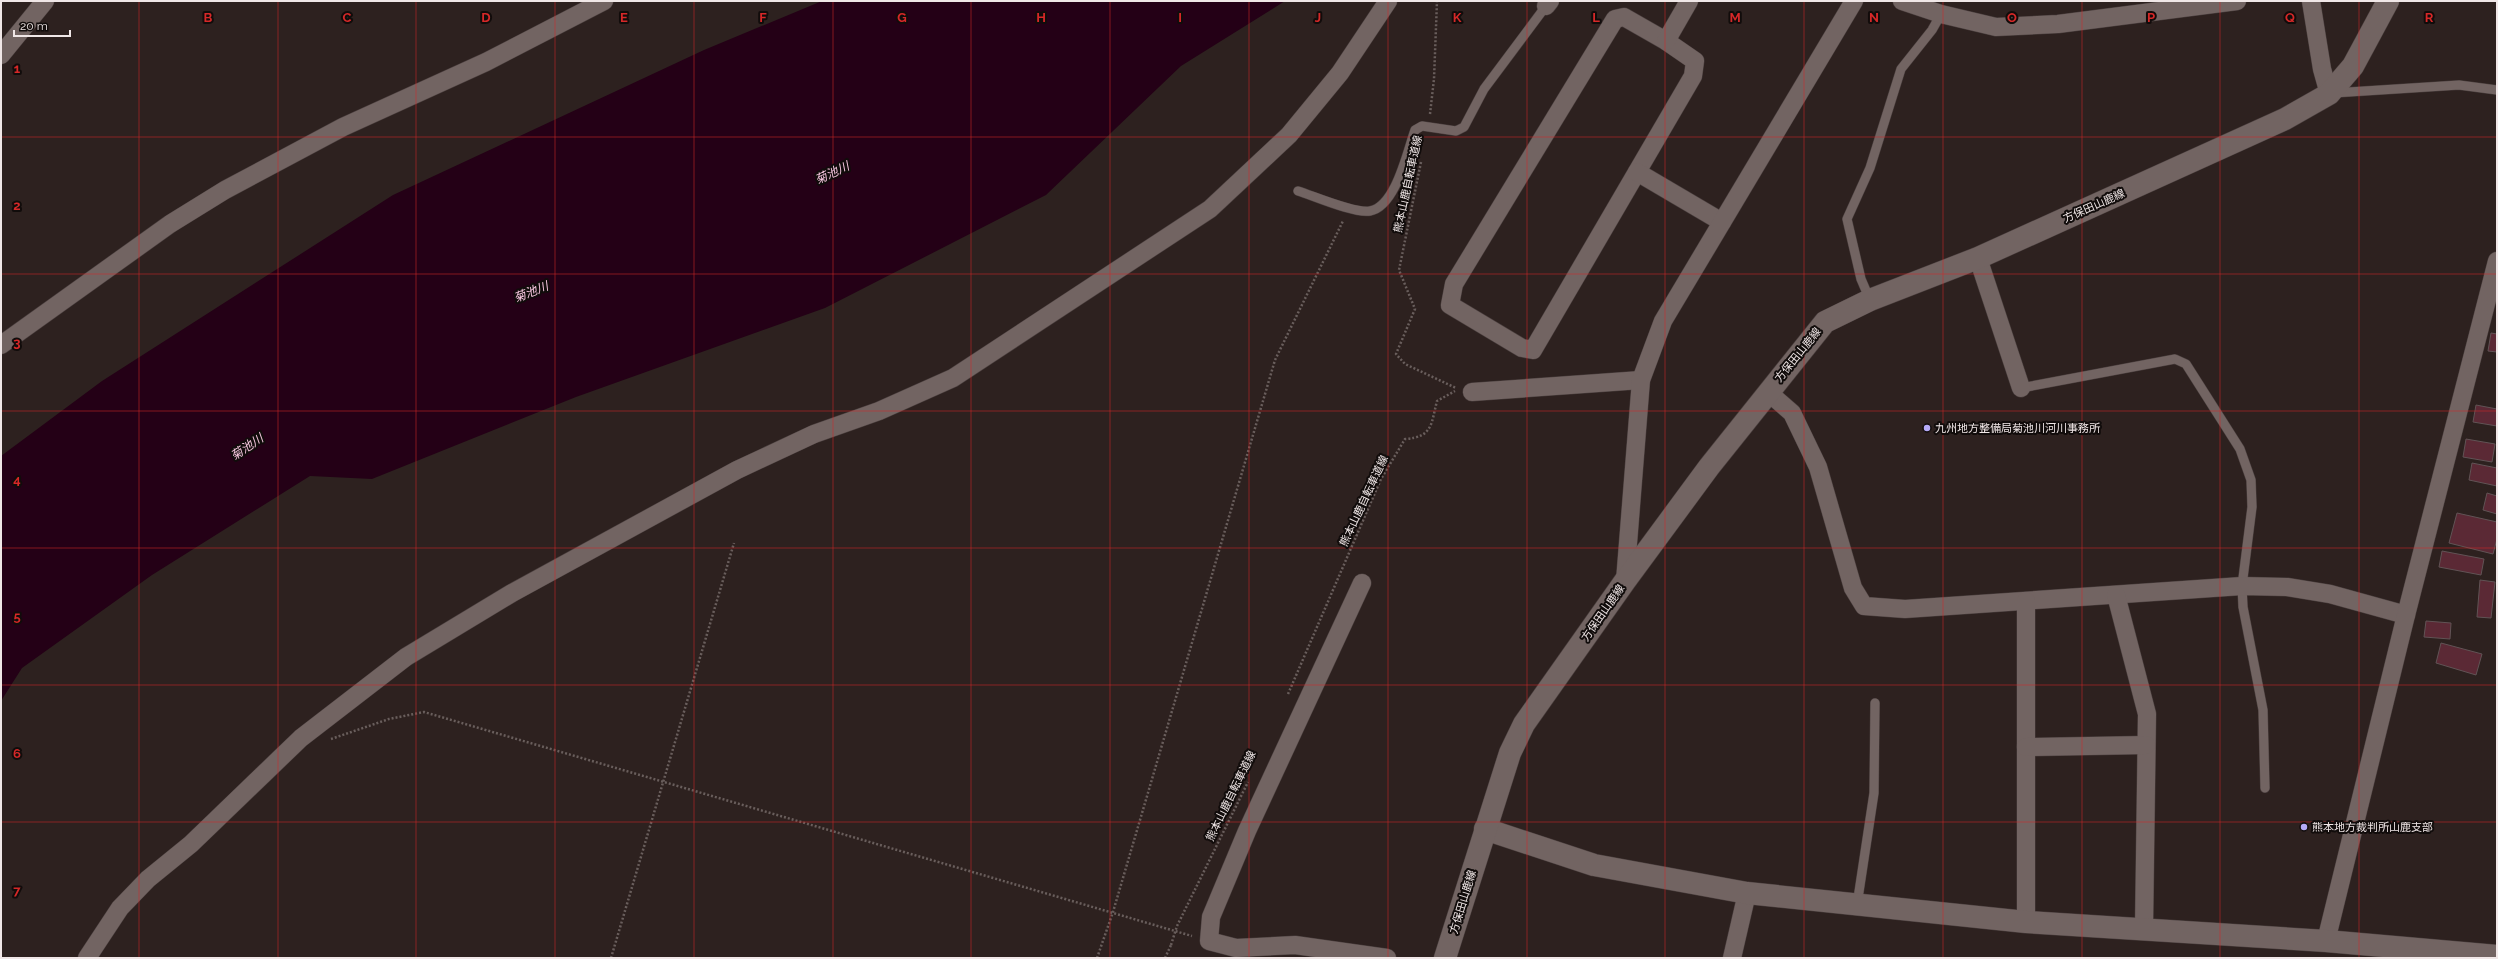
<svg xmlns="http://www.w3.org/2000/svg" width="2498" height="959" font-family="Raleway,'Noto Sans JP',sans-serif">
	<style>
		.water { fill: #240016 }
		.building { fill: #5b2935; stroke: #615355 }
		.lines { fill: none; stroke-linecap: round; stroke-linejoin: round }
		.lane-casing { stroke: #4a3f3e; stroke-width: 10 }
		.street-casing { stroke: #4a3f3e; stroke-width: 19 }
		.secondary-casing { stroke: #4a3f3e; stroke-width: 23 }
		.path { stroke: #695e5c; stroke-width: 2.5; stroke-dasharray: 2 2; stroke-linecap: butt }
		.lane { stroke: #726462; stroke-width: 9 }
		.street { stroke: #726462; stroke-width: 18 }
		.secondary { stroke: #726462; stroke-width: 22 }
		.path-bridge { stroke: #695e5c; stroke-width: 2.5; stroke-dasharray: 2 2; stroke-linecap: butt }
		.grid { fill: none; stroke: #d62828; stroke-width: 1; stroke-opacity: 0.55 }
		.poi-dot { fill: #b6abf8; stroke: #110c0b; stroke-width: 1.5 }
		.labels { text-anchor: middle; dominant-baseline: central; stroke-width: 4; stroke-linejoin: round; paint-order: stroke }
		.street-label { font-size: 11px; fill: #f0e7e7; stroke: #110c0b }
		.poi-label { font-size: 11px; fill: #f0e7e7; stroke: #110c0b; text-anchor: start }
		.water-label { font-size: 12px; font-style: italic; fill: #f9c8e1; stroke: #110c0b }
		.grid-label { font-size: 13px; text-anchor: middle; font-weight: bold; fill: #d62828; stroke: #110c0b; stroke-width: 4; stroke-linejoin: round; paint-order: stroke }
	</style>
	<rect width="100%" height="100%" fill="#2d211f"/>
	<!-- water -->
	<path class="water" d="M 822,1 L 1285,1 L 1181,66 L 1046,195 L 825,308 L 576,397 L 372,479 L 310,476 L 152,575 L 22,668 L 1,701 L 1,456 L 102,381 L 393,195 L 704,50 Z"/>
	<!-- building -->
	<g class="building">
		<path d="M 2491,333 L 2497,334 L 2497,352 L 2488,351 Z"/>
		<path d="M 2476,405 L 2497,409 L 2497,426 L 2473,422 Z"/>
		<path d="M 2466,439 L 2495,444 L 2492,462 L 2463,457 Z"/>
		<path d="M 2472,463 L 2497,468 L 2497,486 L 2469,480 Z"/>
		<path d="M 2487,493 L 2497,496 L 2497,514 L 2483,510 Z"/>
		<path d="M 2457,513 L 2497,522 L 2497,539 L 2493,554 L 2449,543 Z"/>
		<path d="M 2442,551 L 2484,559 L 2481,575 L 2439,567 Z"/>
		<path d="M 2480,580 L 2495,582 L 2491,618 L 2477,617 Z"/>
		<path d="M 2426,621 L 2451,623 L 2450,639 L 2424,637 Z"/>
		<path d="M 2441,643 L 2482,654 L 2476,675 L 2436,663 Z"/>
	</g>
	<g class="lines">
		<!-- lane casing -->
		<g class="lane-casing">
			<g id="lane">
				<path d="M 2333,93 L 2459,85 L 2497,90"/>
				<path d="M 1298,191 C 1314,196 1355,214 1370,211 C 1396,206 1407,152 1415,130 L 1422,126 L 1456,131 L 1464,127 L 1484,89 L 1546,6"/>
				<path d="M 1870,300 L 1861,279 L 1847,219 L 1870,168 L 1901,69 L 1932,30 L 1941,14"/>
				<path d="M 2021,388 L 2175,359 L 2186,364 L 2240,449 L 2251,480 L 2252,507 L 2242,586 L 2243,607 L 2263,710 L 2265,788"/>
				<path d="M 1857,905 L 1874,793 L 1875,703"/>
			</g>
		</g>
		<!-- street casing -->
		<g class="street-casing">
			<g id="street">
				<path d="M 1902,1 L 1941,14 L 1996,27 L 2058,24 L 2237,1"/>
				<path d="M 2311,1 L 2322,69 L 2329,94"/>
				<path d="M 1546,6 L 1550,1"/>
				<path d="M 1624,17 L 1666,41 L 1695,61 L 1693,76 L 1533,350 L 1522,348 L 1450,305 L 1454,284 L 1615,19 Z"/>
				<path d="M 1666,41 L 1689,1"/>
				<path d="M 1,55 L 45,1"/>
				<path d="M 1637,172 L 1722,222"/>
				<path d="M 1978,258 L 2021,388"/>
				<path d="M 1,345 L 170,224 L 225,190 L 343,127 L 486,62 L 604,1"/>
				<path d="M 1472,392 L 1641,380"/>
				<path d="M 1768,392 L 1792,413 L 1818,467 L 1853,588 L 1864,606 L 1905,609 L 2242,586 L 2287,587 L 2330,594 L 2406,615"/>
				<path d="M 1625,581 L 1641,380 L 1663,321 L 1854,1"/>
				<path d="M 1362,583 L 1247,831 L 1211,917 L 1209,941 L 1236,948 L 1295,945 L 1387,958"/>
				<path d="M 2116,595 L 2147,714 L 2144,929"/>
				<path d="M 2026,601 L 2026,922"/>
				<path d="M 2026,747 L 2146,745"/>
				<path d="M 2326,941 L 2406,615 L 2497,261"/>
				<path d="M 87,958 L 120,908 L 148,879 L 191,844 L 301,738 L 406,657 L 512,593 L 737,470 L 814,434 L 879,411 L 953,378 L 1210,209 L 1289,135 L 1340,73 L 1388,1"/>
				<path d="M 1732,958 L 1747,893"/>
			</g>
		</g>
		<!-- secondary casing -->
		<g class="secondary-casing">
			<g id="secondary">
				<path d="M 1485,829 L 1594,865 L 1747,893 L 2026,922 L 2326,941 L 2497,956"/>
				<path d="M 1445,958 L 1510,753 L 1524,724 L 1625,581 L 1709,467 L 1825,322 L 1870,300 L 1978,258 L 2285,119 L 2329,94 L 2353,66 L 2388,1"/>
			</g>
		</g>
		<!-- path -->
		<g class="path">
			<path d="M 1430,114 L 1434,79 L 1437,1"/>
			<path d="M 1421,162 L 1399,270 L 1415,309 L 1396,354 L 1405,364 L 1456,388"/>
			<path d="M 1288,694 L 1381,479 L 1405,439 C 1433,437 1431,424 1437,401 L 1455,391"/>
			<path d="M 331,739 L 389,719 L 424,712 L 1192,936"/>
			<path d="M 1177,926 L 1248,782"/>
			<path d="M 611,958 L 734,543"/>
			<path d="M 1097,958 L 1113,912 L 1275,360 L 1343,221"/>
			<path d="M 1165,958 L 1171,945"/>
		</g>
		<!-- lane -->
		<use href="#lane" class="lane"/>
		<!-- street -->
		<use href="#street" class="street"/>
		<!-- secondary -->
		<use href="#secondary" class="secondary"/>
		<!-- path-bridge -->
		<path class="path-bridge" d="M 1171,945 L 1177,926"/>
	</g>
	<!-- grid -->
	<path class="grid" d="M 139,1 L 139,958M 278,1 L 278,958M 416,1 L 416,958M 555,1 L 555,958M 694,1 L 694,958M 833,1 L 833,958M 971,1 L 971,958M 1110,1 L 1110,958M 1249,1 L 1249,958M 1388,1 L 1388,958M 1527,1 L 1527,958M 1665,1 L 1665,958M 1804,1 L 1804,958M 1943,1 L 1943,958M 2082,1 L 2082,958M 2220,1 L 2220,958M 2359,1 L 2359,958M 1,137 L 2497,137M 1,274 L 2497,274M 1,411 L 2497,411M 1,548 L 2497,548M 1,685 L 2497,685M 1,822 L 2497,822"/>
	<!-- markers -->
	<g class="poi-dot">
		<circle cx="1927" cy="428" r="4"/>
		<circle cx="2304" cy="827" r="4"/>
	</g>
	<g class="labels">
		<!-- street labels -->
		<g class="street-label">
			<text transform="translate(1408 184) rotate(-78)">熊本山鹿自転車道線</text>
			<text transform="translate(2094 206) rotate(-24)">方保田山鹿線</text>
			<text transform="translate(1798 355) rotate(-51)">方保田山鹿線</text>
			<text transform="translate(1364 501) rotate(-65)">熊本山鹿自転車道線</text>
			<text transform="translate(1603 613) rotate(-55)">方保田山鹿線</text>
			<text transform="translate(1231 796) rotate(-64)">熊本山鹿自転車道線</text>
			<text transform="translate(1463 902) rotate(-73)">方保田山鹿線</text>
		</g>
		<!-- poi labels -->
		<g class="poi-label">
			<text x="1935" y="428">九州地方整備局菊池川河川事務所</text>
			<text x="2312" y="827">熊本地方裁判所山鹿支部</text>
		</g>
		<!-- water labels -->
		<g class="water-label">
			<text transform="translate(832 173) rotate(-25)">菊池川</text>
			<text transform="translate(531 292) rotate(-21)">菊池川</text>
			<text transform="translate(247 447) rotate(-34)">菊池川</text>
		</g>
	</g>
	<g class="grid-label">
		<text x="208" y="22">B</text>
		<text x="347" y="22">C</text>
		<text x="486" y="22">D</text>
		<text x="624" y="22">E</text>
		<text x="763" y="22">F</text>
		<text x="902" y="22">G</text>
		<text x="1041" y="22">H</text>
		<text x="1180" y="22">I</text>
		<text x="1318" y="22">J</text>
		<text x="1457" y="22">K</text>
		<text x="1596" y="22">L</text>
		<text x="1735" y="22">M</text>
		<text x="1874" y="22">N</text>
		<text x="2012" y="22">O</text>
		<text x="2151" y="22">P</text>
		<text x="2290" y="22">Q</text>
		<text x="2429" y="22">R</text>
		<text x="17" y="73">1</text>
		<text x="17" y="210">2</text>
		<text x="17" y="347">3</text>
		<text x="17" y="484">4</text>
		<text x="17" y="621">5</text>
		<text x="17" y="758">6</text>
		<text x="17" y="895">7</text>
	</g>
	<!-- border -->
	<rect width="2498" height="959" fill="none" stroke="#f0e7e7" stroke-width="4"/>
	<!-- scale -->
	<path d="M14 30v6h56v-6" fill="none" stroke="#f0e7e7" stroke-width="2"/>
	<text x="20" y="30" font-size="12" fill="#f0e7e7" stroke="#110c0b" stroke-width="3" paint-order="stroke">20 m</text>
</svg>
